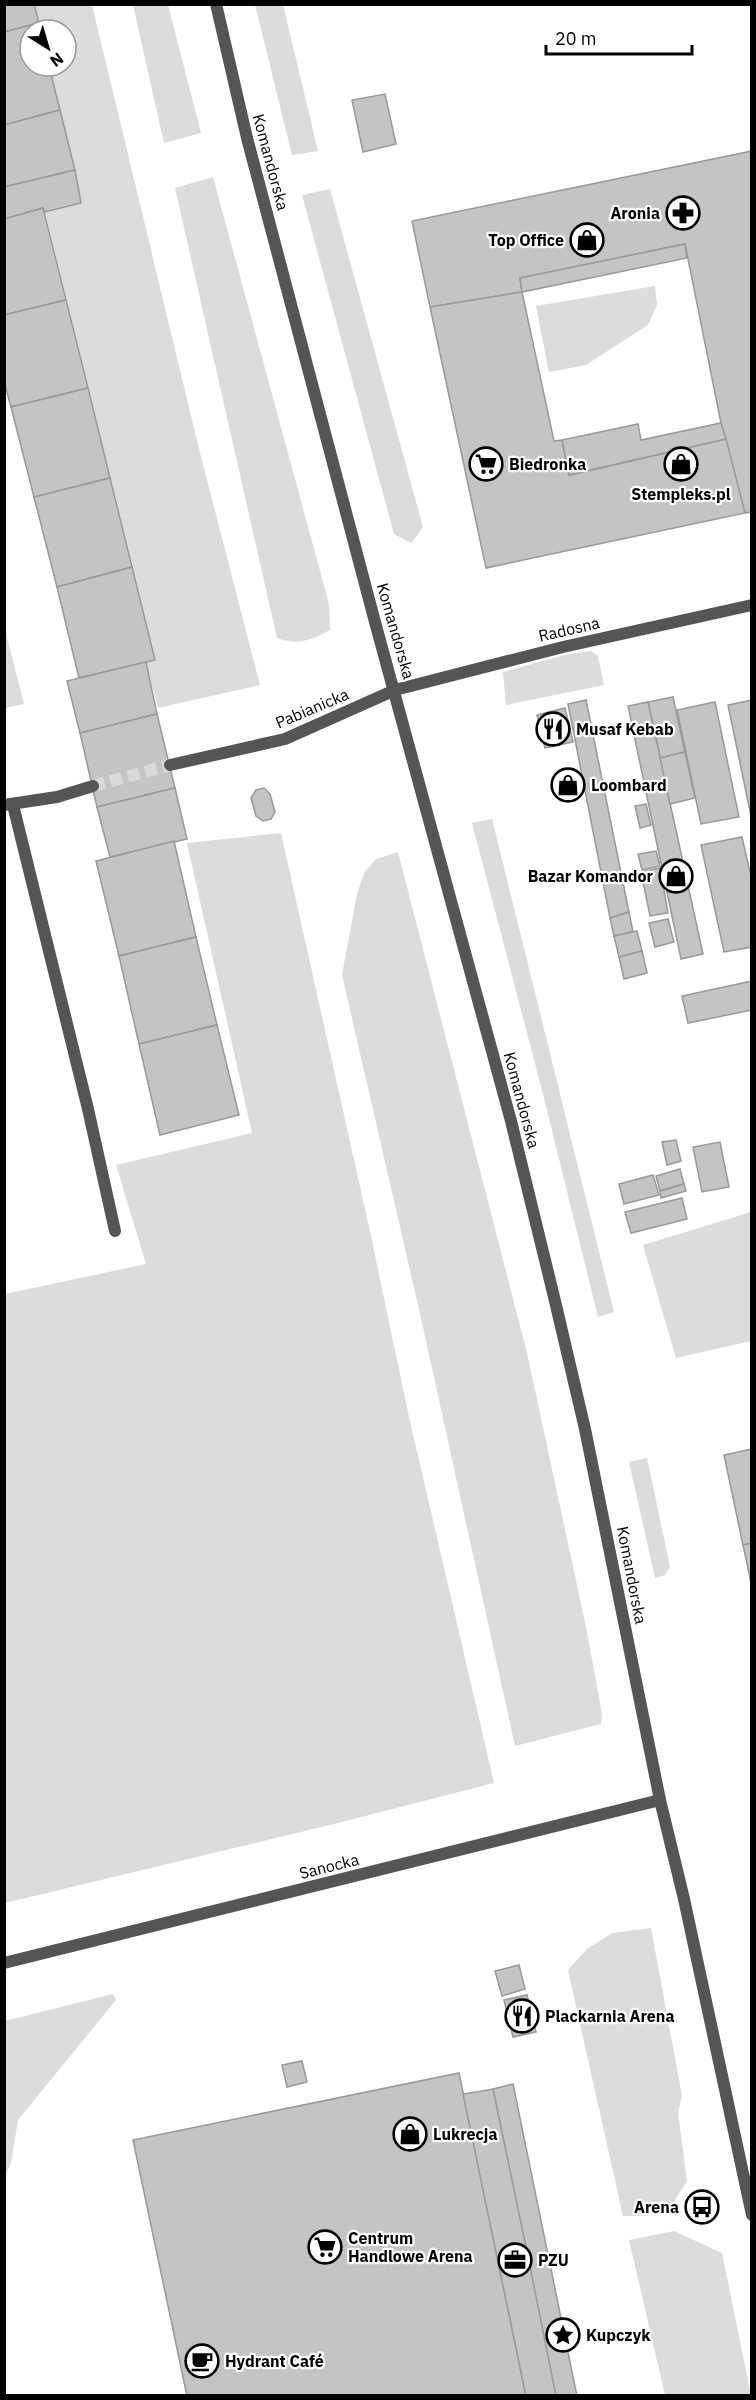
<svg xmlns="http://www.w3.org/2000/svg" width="756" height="2400" font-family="'IBM Plex Sans',sans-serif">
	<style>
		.green { fill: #dcdcdc }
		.building { fill: #c4c4c4; stroke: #999; stroke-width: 1.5 }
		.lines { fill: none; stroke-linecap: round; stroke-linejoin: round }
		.street-tunnel { stroke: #d9d9d9; stroke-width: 12; stroke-dasharray: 12 6; stroke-linecap: butt }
		.lane { stroke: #555; stroke-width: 12 }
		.street { stroke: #555; stroke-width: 12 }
		.labels { text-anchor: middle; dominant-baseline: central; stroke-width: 4.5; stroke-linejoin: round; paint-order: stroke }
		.street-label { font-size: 16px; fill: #000; stroke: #fff }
		.poi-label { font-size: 16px; font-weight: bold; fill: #000; stroke: #fff; text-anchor: start }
	</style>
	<rect width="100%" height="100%" fill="#fff"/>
	<!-- green -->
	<g class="green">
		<path d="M 34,5 L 92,5 L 199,449 L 260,685 L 158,708 L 146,662 L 155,659 L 45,212 L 81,202 L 49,66 L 66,66 L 66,30 L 40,30 Z"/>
		<path d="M 133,5 L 168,5 L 201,133 L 164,143 Z"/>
		<path d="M 255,5 L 283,5 L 318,151 L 292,155 Z"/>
		<path d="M 213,177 L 329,604 L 330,630 C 310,640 299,646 277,638 L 175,188 Z"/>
		<path d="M 330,189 L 423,527 L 411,543 L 394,534 L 302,195 Z"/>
		<path d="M 655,286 L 657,305 L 648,325 L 586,365 L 549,372 L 536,306 Z"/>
		<path d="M 4,626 L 24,704 L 5,708 L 4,708 Z"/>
		<path d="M 591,651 L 598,656 L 604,685 L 506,705 L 503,672 L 564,655 Z"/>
		<path d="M 492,819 L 614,1312 L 598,1317 L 543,1094 L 472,823 Z"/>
		<path d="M 281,833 L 369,1227 L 409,1417 L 494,1783 L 334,1824 L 5,1903 L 5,1294 L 146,1264 L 116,1165 L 252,1133 L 187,843 Z"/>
		<path d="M 398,852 L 527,1353 L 586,1627 L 602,1714 L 601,1724 L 515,1746 L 421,1318 L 342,975 L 357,894 L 364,873 L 376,859 Z"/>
		<path d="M 751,1212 L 751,1341 L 676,1358 L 643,1245 Z"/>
		<path d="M 647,1458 L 670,1567 L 665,1575 L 655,1578 L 629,1462 Z"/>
		<path d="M 651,1928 L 682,2096 L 678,2113 L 687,2181 L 669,2210 L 644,2216 L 623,2216 L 568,1970 L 587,1949 L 612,1933 Z"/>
		<path d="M 113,1994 L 116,2000 L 18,2120 L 11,2163 L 5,2176 L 5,2021 Z"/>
		<path d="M 674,2231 L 722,2253 L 751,2395 L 665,2395 L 629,2240 Z"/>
	</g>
	<!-- building -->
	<g class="building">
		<path d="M 4,4 L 34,4 L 39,23 L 4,32 Z"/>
		<path d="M 39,23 L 40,30 L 30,30 L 30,66 L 49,66 L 60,110 L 4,125 L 4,32 Z"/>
		<path d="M 385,94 L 396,144 L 363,152 L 352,100 Z"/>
		<path d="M 60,110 L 75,170 L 4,187 L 4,125 Z"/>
		<path d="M 752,151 L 752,512 L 745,513 L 721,423 L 685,244 L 520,278 L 522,292 L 430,307 L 412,221 Z"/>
		<path d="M 75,170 L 81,203 L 45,212 L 43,208 L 4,219 L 4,187 Z"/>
		<path d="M 43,208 L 66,300 L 4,315 L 4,219 Z"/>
		<path d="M 685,244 L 687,258 L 522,292 L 520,278 Z"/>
		<path d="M 522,292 L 554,441 L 562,440 L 569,475 L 726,439 L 745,513 L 486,568 L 430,307 Z"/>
		<path d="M 66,300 L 88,388 L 11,407 L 4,382 L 4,315 Z"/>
		<path d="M 88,388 L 110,478 L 34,497 L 11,407 Z"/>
		<path d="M 721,423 L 726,439 L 569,475 L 562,440 L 638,424 L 641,440 Z"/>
		<path d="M 110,478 L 132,567 L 57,587 L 34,497 Z"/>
		<path d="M 132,567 L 155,660 L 79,678 L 57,587 Z"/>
		<path d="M 146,662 L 157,714 L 80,733 L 67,681 Z"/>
		<path d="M 673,697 L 685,752 L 660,758 L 648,702 Z"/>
		<path d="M 586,700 L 629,912 L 610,918 L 568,704 Z"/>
		<path d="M 752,700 L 752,821 L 728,705 Z"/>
		<path d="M 648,702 L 703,954 L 681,959 L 628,706 Z"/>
		<path d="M 715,702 L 739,817 L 701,824 L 677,710 Z"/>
		<path d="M 565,708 L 573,742 L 545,748 L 537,715 Z"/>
		<path d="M 157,714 L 175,788 L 97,807 L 80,733 Z"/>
		<path d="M 685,752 L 695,798 L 670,804 L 660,758 Z"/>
		<path d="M 175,788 L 187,839 L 110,857 L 97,807 Z"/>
		<path d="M 264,788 L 270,794 L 275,812 L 271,819 L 263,821 L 256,816 L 251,798 L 256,790 Z"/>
		<path d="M 646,804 L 651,825 L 640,828 L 635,806 Z"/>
		<path d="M 742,837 L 752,881 L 752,947 L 724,952 L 701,845 Z"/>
		<path d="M 174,841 L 196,937 L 119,956 L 96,861 Z"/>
		<path d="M 656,851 L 660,866 L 642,870 L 638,854 Z"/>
		<path d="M 660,868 L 668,913 L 650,916 L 641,872 Z"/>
		<path d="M 629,912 L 633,932 L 614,936 L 610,918 Z"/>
		<path d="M 668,919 L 674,942 L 655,947 L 649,923 Z"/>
		<path d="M 637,931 L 642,951 L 619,957 L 614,936 Z"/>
		<path d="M 196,937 L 217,1025 L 139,1044 L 119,956 Z"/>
		<path d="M 642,951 L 647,973 L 624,979 L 619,957 Z"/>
		<path d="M 752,981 L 752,1010 L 688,1023 L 682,996 Z"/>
		<path d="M 217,1025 L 239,1115 L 160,1135 L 139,1044 Z"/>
		<path d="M 676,1140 L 681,1161 L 667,1165 L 662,1142 Z"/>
		<path d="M 720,1142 L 729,1187 L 702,1192 L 693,1147 Z"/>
		<path d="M 680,1169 L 684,1184 L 660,1191 L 656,1176 Z"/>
		<path d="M 653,1175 L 659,1195 L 624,1204 L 619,1184 Z"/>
		<path d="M 684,1184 L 686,1191 L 661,1198 L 660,1191 Z"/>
		<path d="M 682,1198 L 687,1219 L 631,1233 L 625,1212 Z"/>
		<path d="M 752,1449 L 752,1543 L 743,1545 L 724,1455 Z"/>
		<path d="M 752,1543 L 752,1587 L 743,1545 Z"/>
		<path d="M 519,1965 L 525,1989 L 502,1996 L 495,1971 Z"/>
		<path d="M 527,1995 L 536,2032 L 513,2037 L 504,2000 Z"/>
		<path d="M 302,2061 L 307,2082 L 287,2087 L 282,2065 Z"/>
		<path d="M 459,2073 L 526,2396 L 187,2396 L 133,2140 Z"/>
		<path d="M 513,2084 L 577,2396 L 556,2396 L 493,2089 Z"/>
		<path d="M 493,2089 L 527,2252 L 556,2396 L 526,2396 L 463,2094 Z"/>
	</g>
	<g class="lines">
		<!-- street-tunnel -->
		<path class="street-tunnel" d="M 93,786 L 170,765"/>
		<!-- lane -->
		<path class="lane" d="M 13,805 L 88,1109 L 115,1231"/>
		<!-- street -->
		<g class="street">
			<path d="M 216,4 L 247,138 L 375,622 L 511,1121 L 555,1301 L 585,1429 L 660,1800 L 684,1899 L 752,2215"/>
			<path d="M 170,765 L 285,739 L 395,690 L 563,647 L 752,605"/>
			<path d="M 4,805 L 57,797 L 93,786"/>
			<path d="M 4,1963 L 660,1800"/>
		</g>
	</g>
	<!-- icons -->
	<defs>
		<g id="pharmacy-ring" transform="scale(1.725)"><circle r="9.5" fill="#fff" stroke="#000" stroke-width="1.5"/><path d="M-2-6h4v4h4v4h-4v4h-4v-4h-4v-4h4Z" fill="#000"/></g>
		<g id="shop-ring" transform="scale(1.725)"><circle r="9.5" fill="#fff" stroke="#000" stroke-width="1.5"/><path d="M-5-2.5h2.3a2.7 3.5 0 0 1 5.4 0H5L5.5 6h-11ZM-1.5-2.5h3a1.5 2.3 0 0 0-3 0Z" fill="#000"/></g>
		<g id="supermarket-ring" transform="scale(1.725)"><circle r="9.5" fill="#fff" stroke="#000" stroke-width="1.5"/><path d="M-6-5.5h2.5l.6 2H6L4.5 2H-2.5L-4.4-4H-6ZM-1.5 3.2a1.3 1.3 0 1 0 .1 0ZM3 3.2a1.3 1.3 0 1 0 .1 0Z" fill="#000"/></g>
		<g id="restaurant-ring" transform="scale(1.725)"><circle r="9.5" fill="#fff" stroke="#000" stroke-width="1.5"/><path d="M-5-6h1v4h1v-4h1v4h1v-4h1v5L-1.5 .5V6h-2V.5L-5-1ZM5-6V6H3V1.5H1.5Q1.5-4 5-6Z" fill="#000"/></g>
		<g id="bus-ring" transform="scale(1.725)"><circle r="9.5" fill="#fff" stroke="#000" stroke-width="1.5"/><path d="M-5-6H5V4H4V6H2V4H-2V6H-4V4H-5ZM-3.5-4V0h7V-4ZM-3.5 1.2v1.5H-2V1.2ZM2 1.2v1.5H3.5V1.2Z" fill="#000"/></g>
		<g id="office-ring" transform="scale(1.725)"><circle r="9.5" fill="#fff" stroke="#000" stroke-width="1.5"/><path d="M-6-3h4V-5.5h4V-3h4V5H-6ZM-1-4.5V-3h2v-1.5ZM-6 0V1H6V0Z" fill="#000"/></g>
		<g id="sight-ring" transform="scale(1.725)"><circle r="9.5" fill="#fff" stroke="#000" stroke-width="1.5"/><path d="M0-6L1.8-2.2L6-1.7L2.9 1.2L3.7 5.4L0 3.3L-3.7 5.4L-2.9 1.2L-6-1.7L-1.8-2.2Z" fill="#000"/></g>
		<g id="cafe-ring" transform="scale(1.725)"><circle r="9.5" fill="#fff" stroke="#000" stroke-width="1.5"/><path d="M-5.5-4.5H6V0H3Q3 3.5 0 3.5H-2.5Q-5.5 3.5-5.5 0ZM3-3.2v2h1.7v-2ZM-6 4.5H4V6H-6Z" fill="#000"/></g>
	</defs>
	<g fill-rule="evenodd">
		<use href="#pharmacy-ring" x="683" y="213"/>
		<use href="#shop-ring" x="587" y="240"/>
		<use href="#supermarket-ring" x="486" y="464"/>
		<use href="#shop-ring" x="681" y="464"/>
		<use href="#restaurant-ring" x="553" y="729"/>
		<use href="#shop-ring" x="568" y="785"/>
		<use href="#shop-ring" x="676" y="876"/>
		<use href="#restaurant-ring" x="522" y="2016"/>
		<use href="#shop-ring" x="410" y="2134"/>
		<use href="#bus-ring" x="702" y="2207"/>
		<use href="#supermarket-ring" x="325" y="2247"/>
		<use href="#office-ring" x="515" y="2260"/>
		<use href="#sight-ring" x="563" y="2335"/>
		<use href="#cafe-ring" x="202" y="2361"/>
	</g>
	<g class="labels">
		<!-- street labels -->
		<g class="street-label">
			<text transform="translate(271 162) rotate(75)">Komandorska</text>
			<text transform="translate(569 629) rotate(-13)">Radosna</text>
			<text transform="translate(396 631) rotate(74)">Komandorska</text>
			<text transform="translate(312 708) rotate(-23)">Pabianicka</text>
			<text transform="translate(522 1100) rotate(75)">Komandorska</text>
			<text transform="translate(632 1575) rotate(79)">Komandorska</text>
			<text transform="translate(329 1866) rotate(-14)">Sanocka</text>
		</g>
		<!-- poi labels -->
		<g class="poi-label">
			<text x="660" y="213" text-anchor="end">Aronia</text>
			<text x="564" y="240" text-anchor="end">Top Office</text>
			<text x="509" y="464">Biedronka</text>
			<text x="681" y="494" text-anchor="middle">Stempleks.pl</text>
			<text x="576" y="729">Musaf Kebab</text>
			<text x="591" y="785">Loombard</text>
			<text x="653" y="876" text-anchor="end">Bazar Komandor</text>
			<text x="545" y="2016">Plackarnia Arena</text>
			<text x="433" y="2134">Lukrecja</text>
			<text x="679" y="2207" text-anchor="end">Arena</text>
			<text x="348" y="2238">Centrum<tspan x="348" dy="18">Handlowe Arena</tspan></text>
			<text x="538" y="2260">PZU</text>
			<text x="586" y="2335">Kupczyk</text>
			<text x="225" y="2361">Hydrant Café</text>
		</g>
	</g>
	<!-- border -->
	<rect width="756" height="2400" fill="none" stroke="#000000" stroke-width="12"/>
	<!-- north arrow -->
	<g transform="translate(48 48) rotate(143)"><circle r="28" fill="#ffffff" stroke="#999999" stroke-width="1.5"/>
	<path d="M0-4.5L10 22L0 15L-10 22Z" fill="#000000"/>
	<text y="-9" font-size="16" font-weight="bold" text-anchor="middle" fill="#000000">N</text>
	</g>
	<!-- scale -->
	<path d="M546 45v9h146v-9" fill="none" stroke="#000000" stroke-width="3"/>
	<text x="555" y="45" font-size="18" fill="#000000" stroke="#ffffff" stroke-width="4.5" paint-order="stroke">20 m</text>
</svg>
